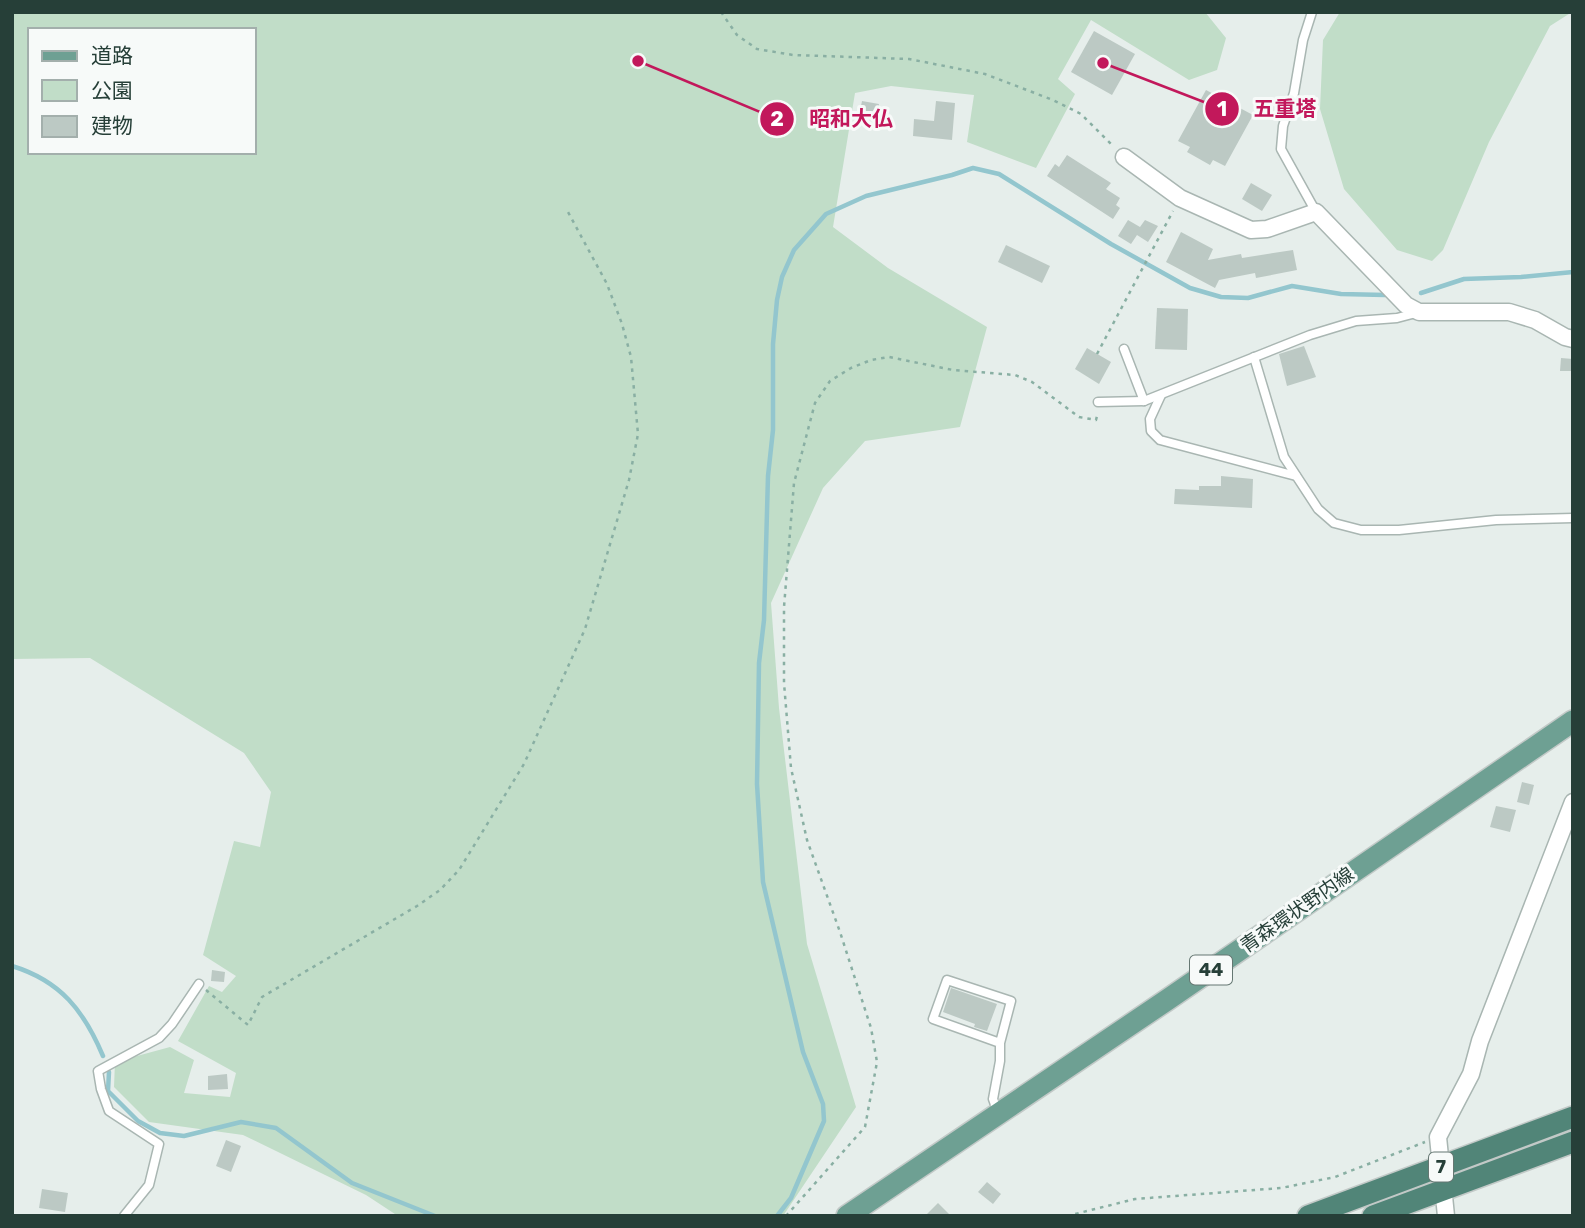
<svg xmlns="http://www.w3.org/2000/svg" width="1585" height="1228" font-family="Rubik,'Noto Sans JP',sans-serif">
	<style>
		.green { fill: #c1ddc8; fill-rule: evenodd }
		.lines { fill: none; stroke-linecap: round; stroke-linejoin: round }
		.stream { stroke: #93c6ce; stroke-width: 4.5 }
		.building { fill: #bcc9c4 }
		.service-casing { stroke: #a9b6b2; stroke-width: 11 }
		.minor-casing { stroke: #a9b6b2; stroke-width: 19 }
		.primary-casing { stroke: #c2c9c7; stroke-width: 24 }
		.trunk-casing { stroke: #c2c9c7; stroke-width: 24 }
		.path { stroke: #89afa3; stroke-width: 2.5; stroke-dasharray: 3.5 5; stroke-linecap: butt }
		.service { stroke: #fff; stroke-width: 8 }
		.minor { stroke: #fff; stroke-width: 16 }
		.primary { stroke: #6ea093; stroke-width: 21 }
		.trunk { stroke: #518578; stroke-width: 21 }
		.labels { text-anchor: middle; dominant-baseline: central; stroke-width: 6; stroke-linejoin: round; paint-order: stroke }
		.shield { fill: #f7faf9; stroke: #657772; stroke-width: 2 }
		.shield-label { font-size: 18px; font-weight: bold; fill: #263f38 }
		.street-label { font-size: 19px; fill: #263f38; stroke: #f7faf9 }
		.leader { fill: none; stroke: #c2185b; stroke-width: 2.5 }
		.callout-dot { fill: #c2185b; stroke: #f7faf9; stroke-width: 2.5 }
		.mark-label { font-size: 21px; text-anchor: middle; font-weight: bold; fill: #fff }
		.callout-label { font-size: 21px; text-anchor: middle; font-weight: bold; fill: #c2185b; stroke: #f7faf9; stroke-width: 6; stroke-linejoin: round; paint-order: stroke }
	</style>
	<rect width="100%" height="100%" fill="#e6eeeb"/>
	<!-- green -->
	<g class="green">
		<path d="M 12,12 L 1205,12 L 1226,38 L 1217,70 L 1189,80 L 1091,20 L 1058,79 L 1075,94 L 1036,168 L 967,142 L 974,95 L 891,86 L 855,93 L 833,227 L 888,268 L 987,327 L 960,427 L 865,441 L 823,488 L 771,603 L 779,708 L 807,944 L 856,1107 L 783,1216 L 398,1216 L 366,1195 L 243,1135 L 149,1122 L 114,1087 L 115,1062 L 170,1047 L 194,1060 L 184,1093 L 230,1097 L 236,1073 L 178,1041 L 209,986 L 222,992 L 236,976 L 203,955 L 234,841 L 260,847 L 271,792 L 244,753 L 90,658 L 12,659 ZM 30,30 L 254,30 L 254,152 L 30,152 Z"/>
		<path d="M 1340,12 L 1572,12 L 1550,26 L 1489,142 L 1443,250 L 1432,261 L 1397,250 L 1344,189 L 1320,109 L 1323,40 Z"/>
	</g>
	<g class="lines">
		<!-- stream -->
		<g class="stream">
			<path d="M 1421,293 L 1464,279 L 1521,277 L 1573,272"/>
			<path d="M 12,966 C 61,981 84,1011 103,1056"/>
			<path d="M 109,1072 L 108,1091 L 138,1121 L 160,1133 L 184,1136 L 241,1122 L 276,1128 L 352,1183 L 435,1216"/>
			<path d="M 777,1216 L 791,1198 L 824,1121 L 823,1104 L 803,1052 L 763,882 L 757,784 L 759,663 L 764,620 L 768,476 L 773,430 L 773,344 L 777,300 L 782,277 L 794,250 L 826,214 L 866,196 L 952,175 L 973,168 L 999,174 L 1111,244 L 1190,288 L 1221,297 L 1248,298 L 1292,286 L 1341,294 L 1385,295"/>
		</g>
	</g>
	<!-- building -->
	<g class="building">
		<path d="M 1094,31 L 1135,54 L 1112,95 L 1071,72 Z"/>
		<path d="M 1206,90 L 1253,115 L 1225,166 L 1213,160 L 1210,165 L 1187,152 L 1190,147 L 1178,141 Z"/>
		<path d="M 862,101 L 879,104 L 876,119 L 859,116 Z"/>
		<path d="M 936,101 L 955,103 L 952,140 L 913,136 L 914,119 L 934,121 Z"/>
		<path d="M 1067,155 L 1111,183 L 1106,189 L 1120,198 L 1116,205 L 1120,208 L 1113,219 L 1047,176 L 1055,164 L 1059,167 Z"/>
		<path d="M 1251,183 L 1272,195 L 1262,211 L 1242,199 Z"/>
		<path d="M 1128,220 L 1140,227 L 1145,220 L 1158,226 L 1148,242 L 1137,235 L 1131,244 L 1118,236 Z"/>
		<path d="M 1181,232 L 1213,249 L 1208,260 L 1241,254 L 1242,258 L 1293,250 L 1297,270 L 1256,278 L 1255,273 L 1219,280 L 1215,288 L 1166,262 Z"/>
		<path d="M 1006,245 L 1050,266 L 1042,283 L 998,262 Z"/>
		<path d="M 1157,308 L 1188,309 L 1187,350 L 1155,349 Z"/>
		<path d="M 1304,346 L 1316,377 L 1287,386 L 1279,354 Z"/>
		<path d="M 1087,348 L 1111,362 L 1099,384 L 1075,369 Z"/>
		<path d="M 1561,358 L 1573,359 L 1573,371 L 1560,371 Z"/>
		<path d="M 1221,476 L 1253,479 L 1252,508 L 1174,504 L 1175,489 L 1199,490 L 1199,486 L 1221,486 Z"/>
		<path d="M 1522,782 L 1534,785 L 1529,805 L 1517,802 Z"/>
		<path d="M 1496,806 L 1516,810 L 1510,832 L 1490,827 Z"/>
		<path d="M 212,970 L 225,972 L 224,982 L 211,981 Z"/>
		<path d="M 951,988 L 997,1004 L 987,1031 L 974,1027 L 975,1024 L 943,1012 Z"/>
		<path d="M 227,1074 L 228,1089 L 208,1090 L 208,1076 Z"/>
		<path d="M 226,1140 L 241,1146 L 231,1172 L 216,1166 Z"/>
		<path d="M 987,1182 L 1001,1194 L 993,1204 L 978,1192 Z"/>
		<path d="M 42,1189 L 68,1193 L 65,1212 L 39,1208 Z"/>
		<path d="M 938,1203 L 951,1216 L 925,1216 Z"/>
	</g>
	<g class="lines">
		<!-- service casing -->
		<g class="service-casing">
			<g id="service">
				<path d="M 1312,12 L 1303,40 L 1294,93 L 1283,126 L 1281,149 L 1316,212"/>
				<path d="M 1124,349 L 1144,401 L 1310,335 L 1356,321 L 1397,318 L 1416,313"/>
				<path d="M 1254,357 L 1284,457 L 1318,509 L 1334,523 L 1361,530 L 1399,530 L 1496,520 L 1573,518"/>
				<path d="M 1161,395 L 1150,419 L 1151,431 L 1160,440 L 1296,476"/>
				<path d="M 1098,402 L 1144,401"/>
				<path d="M 998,1113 L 993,1099 L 1000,1061 L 1000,1043 L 1011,1001 L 947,980 L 933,1019 L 1000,1043"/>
				<path d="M 124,1216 L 149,1185 L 159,1144 L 109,1111 L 101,1089 L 98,1071 L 159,1038 L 172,1024 L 199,984"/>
			</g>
		</g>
		<!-- minor casing -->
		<g class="minor-casing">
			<g id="minor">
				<path d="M 1124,157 L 1180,198 L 1251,230 L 1267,229 L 1316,212 L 1406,305 L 1419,312 L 1509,312 L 1535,320 L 1565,337 L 1573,339"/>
				<path d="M 1446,1216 L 1438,1137 L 1471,1074 L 1480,1041 L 1573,802"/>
			</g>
		</g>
		<!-- primary casing -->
		<g class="primary-casing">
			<path id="primary" d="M 847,1216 L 1167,1000 L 1573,721"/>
		</g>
		<!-- trunk casing -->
		<g class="trunk-casing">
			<g id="trunk">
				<path d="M 1308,1216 L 1573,1117"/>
				<path d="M 1373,1216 L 1573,1142"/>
			</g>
		</g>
		<!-- path -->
		<g class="path">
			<path d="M 721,12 L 737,35 L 757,49 L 793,55 L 909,59 L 985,74 L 1053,100 L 1081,114 L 1113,146"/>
			<path d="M 1097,354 L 1173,211"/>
			<path d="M 206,990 L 248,1025 L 262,997 L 417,906 L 440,890 L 459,870 L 524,764 L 585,629 L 629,480 L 638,434 L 631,357 L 622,324 L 607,284 L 568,212"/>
			<path d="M 786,1216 L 865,1127 L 877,1062 L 871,1028 L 840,932 L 807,840 L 791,768 L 784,683 L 784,607 L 794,483 L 815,403 L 830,381 L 851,368 L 871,360 L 889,357 L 953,370 L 1015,375 L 1032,382 L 1079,417 L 1096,420 L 1098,412"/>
			<path d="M 1067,1216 L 1135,1199 L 1281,1188 L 1335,1177 L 1425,1142"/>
		</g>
		<!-- service -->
		<use href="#service" class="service"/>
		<!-- minor -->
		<use href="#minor" class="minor"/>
		<!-- primary -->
		<use href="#primary" class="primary"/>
		<!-- trunk -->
		<use href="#trunk" class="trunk"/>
	</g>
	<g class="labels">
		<!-- shield labels -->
		<g class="shield">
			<rect x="1190" y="955.5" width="42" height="29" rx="5"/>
			<rect x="1429" y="1152.5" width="24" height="29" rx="5"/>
		</g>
		<g class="shield-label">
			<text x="1211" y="970">44</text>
			<text x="1441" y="1167">7</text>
		</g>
		<!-- street labels -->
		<g class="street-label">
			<text transform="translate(1297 910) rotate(-35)">青森環状野内線</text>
		</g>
	</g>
	<!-- callouts -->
	<path class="leader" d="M1103 63L1222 109M638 61L777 119"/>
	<g class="callout-dot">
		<circle cx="1103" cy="63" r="7"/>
		<circle cx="638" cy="61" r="7"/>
		<circle cx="1222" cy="109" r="18"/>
		<circle cx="777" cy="119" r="18"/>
	</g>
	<g class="mark-label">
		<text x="1222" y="116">1</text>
		<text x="777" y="126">2</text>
	</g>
	<g class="callout-label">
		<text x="1285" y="116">五重塔</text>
		<text x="851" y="126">昭和大仏</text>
	</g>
	<!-- border -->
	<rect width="1585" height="1228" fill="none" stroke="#263f38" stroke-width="28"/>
	<!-- legend -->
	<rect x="28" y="28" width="228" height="126" fill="#f7faf9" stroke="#a3afac" stroke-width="2"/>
	<rect x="42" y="51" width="35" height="10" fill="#6ea093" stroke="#a3afac" stroke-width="2"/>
	<text x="91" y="63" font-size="21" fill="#263f38">道路</text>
	<rect x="42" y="80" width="35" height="21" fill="#c1ddc8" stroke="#a3afac" stroke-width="2"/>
	<text x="91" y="98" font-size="21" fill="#263f38">公園</text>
	<rect x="42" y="116" width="35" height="21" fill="#bcc9c4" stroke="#a3afac" stroke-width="2"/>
	<text x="91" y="133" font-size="21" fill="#263f38">建物</text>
</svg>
